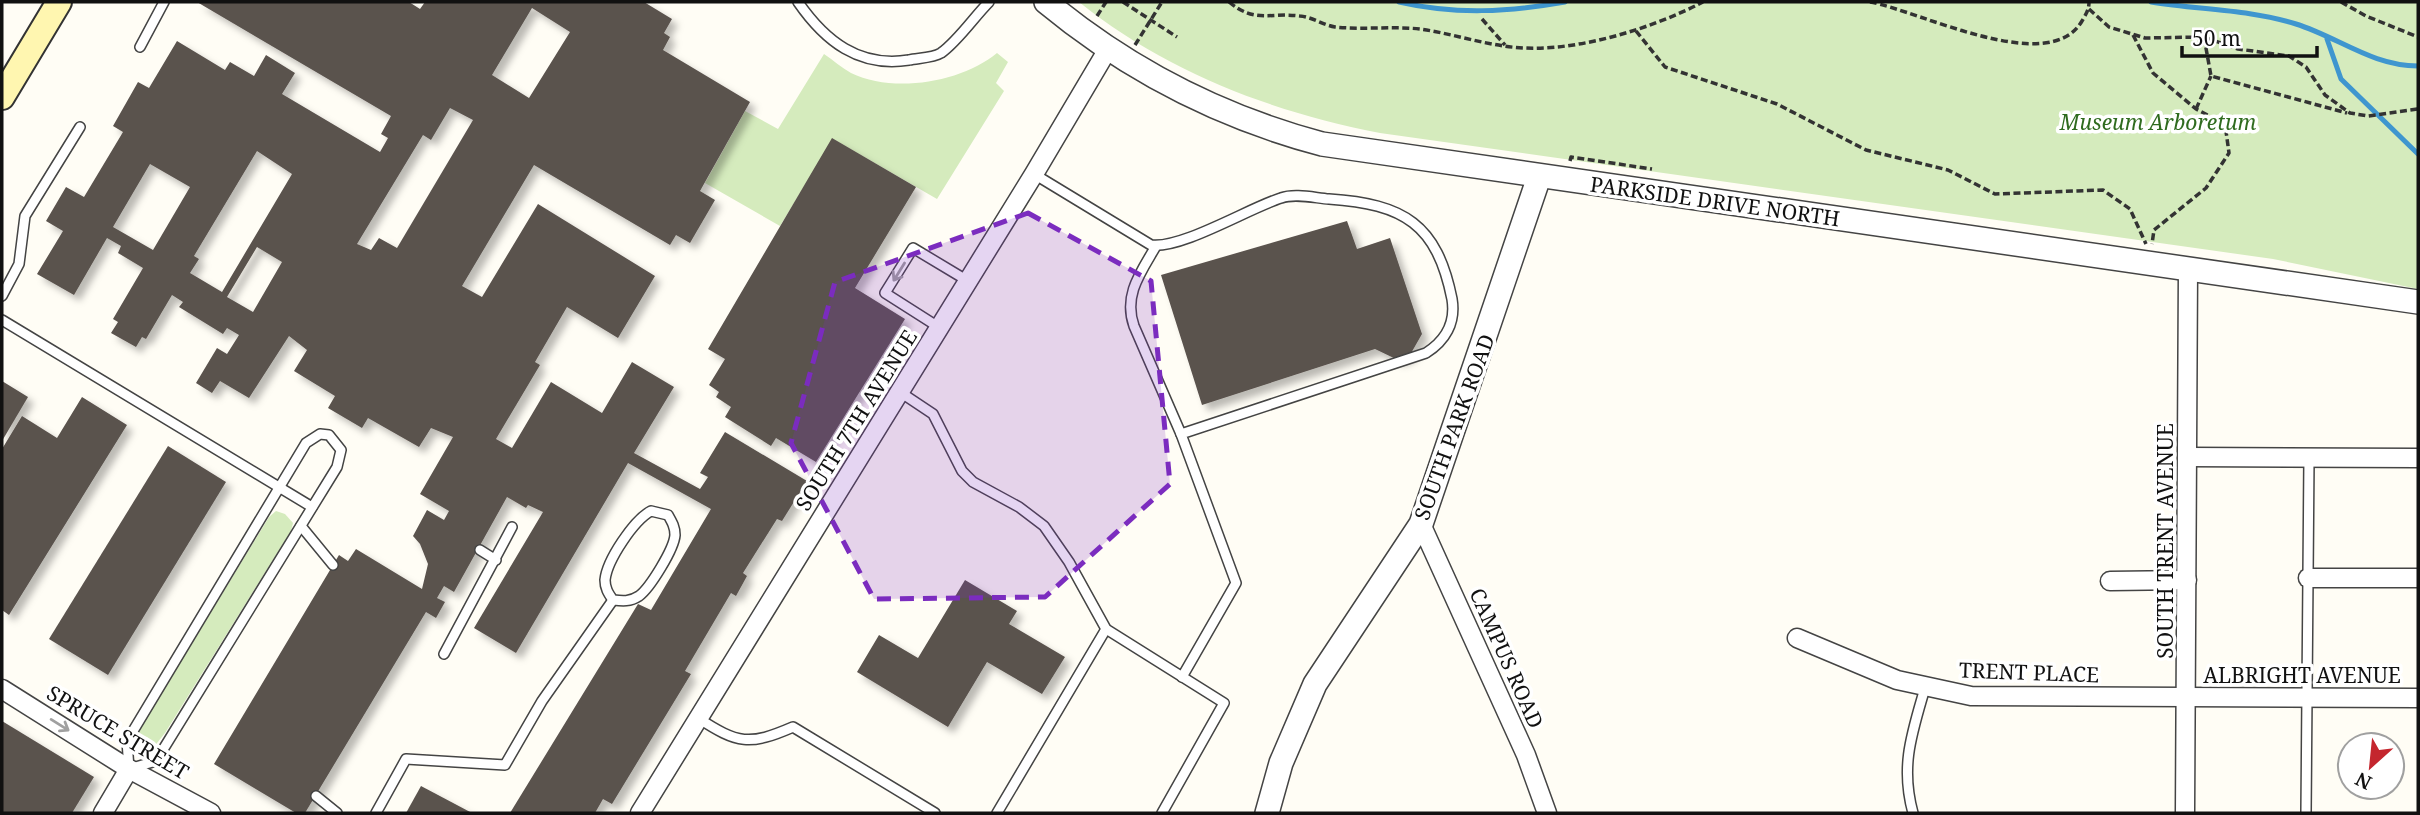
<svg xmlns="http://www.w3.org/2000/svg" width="2420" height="815" font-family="'Noto Serif',serif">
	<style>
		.green { fill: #d5ebbd }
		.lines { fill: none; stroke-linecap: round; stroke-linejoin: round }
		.stream { stroke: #3f96cf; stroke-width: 5 }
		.building { fill: #5a524d; fill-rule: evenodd; filter: url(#shadow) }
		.service-casing { stroke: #444; stroke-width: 12 }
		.minor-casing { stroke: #444; stroke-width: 21 }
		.tertiary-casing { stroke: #444; stroke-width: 26 }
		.secondary-casing { stroke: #333; stroke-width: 28 }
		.path { stroke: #333; stroke-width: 3.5; stroke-dasharray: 7 3.5; stroke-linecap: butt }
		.service { stroke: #fff; stroke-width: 9 }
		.minor { stroke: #fff; stroke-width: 18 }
		.tertiary { stroke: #fff; stroke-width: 23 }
		.secondary { stroke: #fff6b0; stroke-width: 24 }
		.oneway { stroke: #a0a0a0 }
		.marked { fill: #7b2cbf; fill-opacity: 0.2; stroke: #7b2cbf; stroke-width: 5; stroke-dasharray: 14 9; stroke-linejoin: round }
		.labels { text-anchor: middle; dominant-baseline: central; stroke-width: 7; stroke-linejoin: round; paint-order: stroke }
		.park-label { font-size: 21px; font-style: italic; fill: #2f6b1f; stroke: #fff }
		.street-label { font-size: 21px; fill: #111; stroke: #fff }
	</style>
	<defs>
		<filter id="shadow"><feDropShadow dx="6" dy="6" stdDeviation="3.5" flood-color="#0004"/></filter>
	</defs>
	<rect width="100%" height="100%" fill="#fffdf5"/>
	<!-- green -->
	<g class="green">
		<path d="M 1079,2 L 2418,2 L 2418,289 L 2273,259 L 1380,133 C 1272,112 1166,72 1079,2 Z"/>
		<path d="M 997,53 L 1008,62 L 996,83 L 1004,91 L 937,199 L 833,139 L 780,226 L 705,183 L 745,111 L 778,129 L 824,54 C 833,60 842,68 851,73 C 894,94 962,82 997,53 Z"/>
		<path d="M 276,511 L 285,514 L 293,523 L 291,531 L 165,733 L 153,748 L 141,746 L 137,735 L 143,724 L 269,517 Z"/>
	</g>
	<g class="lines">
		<!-- stream -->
		<g class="stream">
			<path d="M 1399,2 C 1456,15 1508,12 1565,2"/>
			<path d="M 2151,2 C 2199,10 2248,9 2296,24 C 2338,37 2372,66 2418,66"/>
			<path d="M 2327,39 L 2341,79 L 2418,154"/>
		</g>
	</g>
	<!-- building -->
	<g class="building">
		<path d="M 197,2 L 409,2 L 420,9 L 425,2 L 644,2 L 672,19 L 664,33 L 670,37 L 663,50 L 750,102 L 700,191 L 715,200 L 690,243 L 676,235 L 670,245 L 534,165 L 462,286 L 482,297 L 538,204 L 655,276 L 618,338 L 567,307 L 535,362 L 540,365 L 496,439 L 512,448 L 551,382 L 602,413 L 632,362 L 674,387 L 634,453 L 700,489 L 708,477 L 700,473 L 725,432 L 807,481 L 782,521 L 777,519 L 743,573 L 747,576 L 736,596 L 731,593 L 685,671 L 691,674 L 612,804 L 603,799 L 595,813 L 510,813 L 638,604 L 651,610 L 711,509 L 628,463 L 516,653 L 474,628 L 543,512 L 528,505 L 526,508 L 507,497 L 454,592 L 444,586 L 437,598 L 445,602 L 436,618 L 426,612 L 305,813 L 296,813 L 214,764 L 339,555 L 348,561 L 356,549 L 422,589 L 428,564 L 420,544 L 413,536 L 427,510 L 444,520 L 449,511 L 420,494 L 453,437 L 431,428 L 419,447 L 368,418 L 362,428 L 328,408 L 335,396 L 294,371 L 307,350 L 289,336 L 249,398 L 220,381 L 212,393 L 196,383 L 217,348 L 227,354 L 239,335 L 227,328 L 223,334 L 179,307 L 183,302 L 172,295 L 146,339 L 142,337 L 136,347 L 111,333 L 118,322 L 113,319 L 143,268 L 118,253 L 121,246 L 107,238 L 74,295 L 37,274 L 63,231 L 46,221 L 66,187 L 84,197 L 123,132 L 113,126 L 138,82 L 149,88 L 177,41 L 225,70 L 230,62 L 254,76 L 266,55 L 295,73 L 282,94 L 380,152 L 388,138 L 381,134 L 391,116 ZM 532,8 L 570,32 L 529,98 L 492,75 ZM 450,108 L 473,120 L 397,248 L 379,238 L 371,250 L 357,244 L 423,135 L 431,140 ZM 257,151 L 292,174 L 222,292 L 190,273 L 199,259 L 194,256 ZM 150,164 L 190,187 L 153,250 L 113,227 ZM 257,247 L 282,262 L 253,312 L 227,297 Z"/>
		<path d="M 832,138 L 916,187 L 855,288 L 905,319 L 816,462 L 776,438 L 771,446 L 725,417 L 731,407 L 716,397 L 719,392 L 709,385 L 725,359 L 708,349 Z"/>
		<path d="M 1347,221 L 1357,249 L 1390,238 L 1422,334 L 1410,355 L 1398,360 L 1375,349 L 1202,405 L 1161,275 Z"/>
		<path d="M 2,381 L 28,397 L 2,441 Z"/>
		<path d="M 82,397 L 127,425 L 9,615 L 2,610 L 2,449 L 22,416 L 57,438 Z"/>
		<path d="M 168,446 L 226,482 L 108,675 L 49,639 Z"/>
		<path d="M 965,580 L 1017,611 L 1009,624 L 1065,657 L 1042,694 L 987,662 L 948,727 L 857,672 L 879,635 L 918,658 Z"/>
		<path d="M 2,721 L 94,777 L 72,813 L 2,813 Z"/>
		<path d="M 421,786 L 472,813 L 406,813 Z"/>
	</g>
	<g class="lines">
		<!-- service casing -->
		<g class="service-casing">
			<g id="service">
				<path d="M 798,2 C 825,41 859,68 909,60 C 918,58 933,58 941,53 C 958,41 974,17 989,2"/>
				<path d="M 140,47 L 164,2"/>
				<path d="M 1034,174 L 1151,245 C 1182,249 1249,208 1281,198 C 1295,193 1315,198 1329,199 C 1404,204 1437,224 1452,299 C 1456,323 1445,341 1426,353 L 1181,434 L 1236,583 L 1182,677"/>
				<path d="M 1156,246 C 1141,272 1123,295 1134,326 L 1181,434"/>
				<path d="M 2,296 L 19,264 L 25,216 L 80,127"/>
				<path d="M 2,320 L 312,507"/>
				<path d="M 940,328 L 885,293 L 913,248 L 968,281"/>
				<path d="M 900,392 L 933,414 L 962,471 L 973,482 L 1019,507 L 1044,526 L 1069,562 L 1106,629 L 1224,703 L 1162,813"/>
				<path d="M 320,434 L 329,435 L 341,450 L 337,467 L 156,761 L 129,769 L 127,741 L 306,443 Z"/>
				<path d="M 651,511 L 668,515 C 672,522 675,527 675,535 C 674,549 650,588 639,596 C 630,602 622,601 613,600 C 608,593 605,588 605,580 C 607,560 634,520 651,511 Z"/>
				<path d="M 301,526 L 333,565"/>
				<path d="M 480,550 L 496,560"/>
				<path d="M 444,654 L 512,527"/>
				<path d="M 698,718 C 738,744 749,746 793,727 L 935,813"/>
				<path d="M 316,796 L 337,813"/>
				<path d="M 376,813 L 406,759 L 505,765 L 542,701 L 613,600"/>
				<path d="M 997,813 L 1106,629"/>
				<path d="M 1913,813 C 1900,766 1912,733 1925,688"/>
				<path d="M 2306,813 L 2309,458"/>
			</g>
		</g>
		<!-- minor casing -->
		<g class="minor-casing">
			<g id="minor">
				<path d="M 2189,457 L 2418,458"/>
				<path d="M 1421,524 L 1526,755 L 1547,813"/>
				<path d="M 2308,578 L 2418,578"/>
				<path d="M 2110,581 L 2187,580"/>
				<path d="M 1797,638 L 1897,680 L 1971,696 L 2418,698"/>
				<path d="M 2,689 L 129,769 L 211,813"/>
				<path d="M 103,813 L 129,769"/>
				<path d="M 640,813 L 1034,174 L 1108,49"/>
				<path d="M 2185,813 L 2188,269"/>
			</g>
		</g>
		<!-- tertiary casing -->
		<g class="tertiary-casing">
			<g id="tertiary">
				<path d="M 1046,2 C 1127,69 1220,117 1322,144 L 2418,302"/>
				<path d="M 1267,813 L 1281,763 L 1315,684 L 1421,524 L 1539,177"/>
			</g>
		</g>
		<!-- secondary casing -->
		<g class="secondary-casing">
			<path id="secondary" d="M 2,97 L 59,2"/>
		</g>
		<!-- path -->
		<g class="path">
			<path d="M 1123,2 L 1177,37"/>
			<path d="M 1229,2 C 1256,24 1270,12 1300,16 C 1312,17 1323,25 1335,27 C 1363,30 1392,26 1420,29 C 1448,33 1476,42 1504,46 C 1566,56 1649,30 1703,2"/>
			<path d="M 1870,2 C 1920,11 2049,78 2082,21 C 2086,14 2089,10 2089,2"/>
			<path d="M 2341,2 L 2366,16 L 2418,37"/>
			<path d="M 2089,9 L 2109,27 L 2145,38 L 2204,37 L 2238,49 L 2289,56 L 2306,67 L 2325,95 L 2350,113 L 2368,116 L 2418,109"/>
			<path d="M 1097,16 L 1106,2"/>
			<path d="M 1482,19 L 1505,45"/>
			<path d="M 1636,31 L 1665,67 L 1777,104 L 1866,150 L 1948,170 L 1995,194 L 2103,190 L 2130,209 L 2146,244"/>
			<path d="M 2133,35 L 2153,73 L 2196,109 L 2225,124 L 2229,153 L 2206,188 L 2154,230 L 2152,244"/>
			<path d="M 2204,37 L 2211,76 L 2347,113"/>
			<path d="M 1135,45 L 1162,2"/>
			<path d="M 2196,109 L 2211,76"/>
			<path d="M 1570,161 L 1571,157 L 1652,169"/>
		</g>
		<!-- service -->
		<use href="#service" class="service"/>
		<!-- minor -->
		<use href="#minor" class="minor"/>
		<!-- tertiary -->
		<use href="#tertiary" class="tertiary"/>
		<!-- secondary -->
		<use href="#secondary" class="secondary"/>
	</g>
	<!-- one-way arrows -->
	<defs><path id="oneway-shaft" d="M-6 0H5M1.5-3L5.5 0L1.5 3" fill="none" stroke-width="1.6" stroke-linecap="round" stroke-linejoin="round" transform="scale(1.75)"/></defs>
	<g class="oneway">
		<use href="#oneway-shaft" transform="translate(899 272) rotate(122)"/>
		<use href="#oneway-shaft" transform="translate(60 725) rotate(32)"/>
	</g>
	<!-- marked area -->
	<path class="marked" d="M 1028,213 L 1151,281 L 1170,484 L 1045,597 L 874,599 L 791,443 L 835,282 Z"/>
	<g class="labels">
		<!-- park labels -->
		<g class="park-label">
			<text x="2158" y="122">Museum Arboretum</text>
		</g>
		<!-- street labels -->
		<g class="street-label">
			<text transform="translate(1715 201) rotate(8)">PARKSIDE DRIVE NORTH</text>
			<text transform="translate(856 420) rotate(-58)">SOUTH 7TH AVENUE</text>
			<text transform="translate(1454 427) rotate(-70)">SOUTH PARK ROAD</text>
			<text transform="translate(2165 541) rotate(-90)">SOUTH TRENT AVENUE</text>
			<text transform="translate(1507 658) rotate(66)">CAMPUS ROAD</text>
			<text transform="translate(2029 672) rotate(2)">TRENT PLACE</text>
			<text x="2302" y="675">ALBRIGHT AVENUE</text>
			<text transform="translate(118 732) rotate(31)">SPRUCE STREET</text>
		</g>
	</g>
	<!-- border -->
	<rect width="2420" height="815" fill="none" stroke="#111111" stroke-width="7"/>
	<!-- north arrow -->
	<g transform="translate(2371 766) rotate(207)"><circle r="33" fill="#ffffff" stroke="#a0a0a0" stroke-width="2"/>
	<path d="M0-5L12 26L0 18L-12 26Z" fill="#c4262e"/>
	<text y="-10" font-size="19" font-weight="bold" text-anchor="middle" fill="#111111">N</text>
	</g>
	<!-- scale -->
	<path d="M2182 46v10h135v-10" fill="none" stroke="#111111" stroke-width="3.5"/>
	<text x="2192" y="46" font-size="21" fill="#111111" stroke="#ffffff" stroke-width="5" paint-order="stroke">50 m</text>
</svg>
